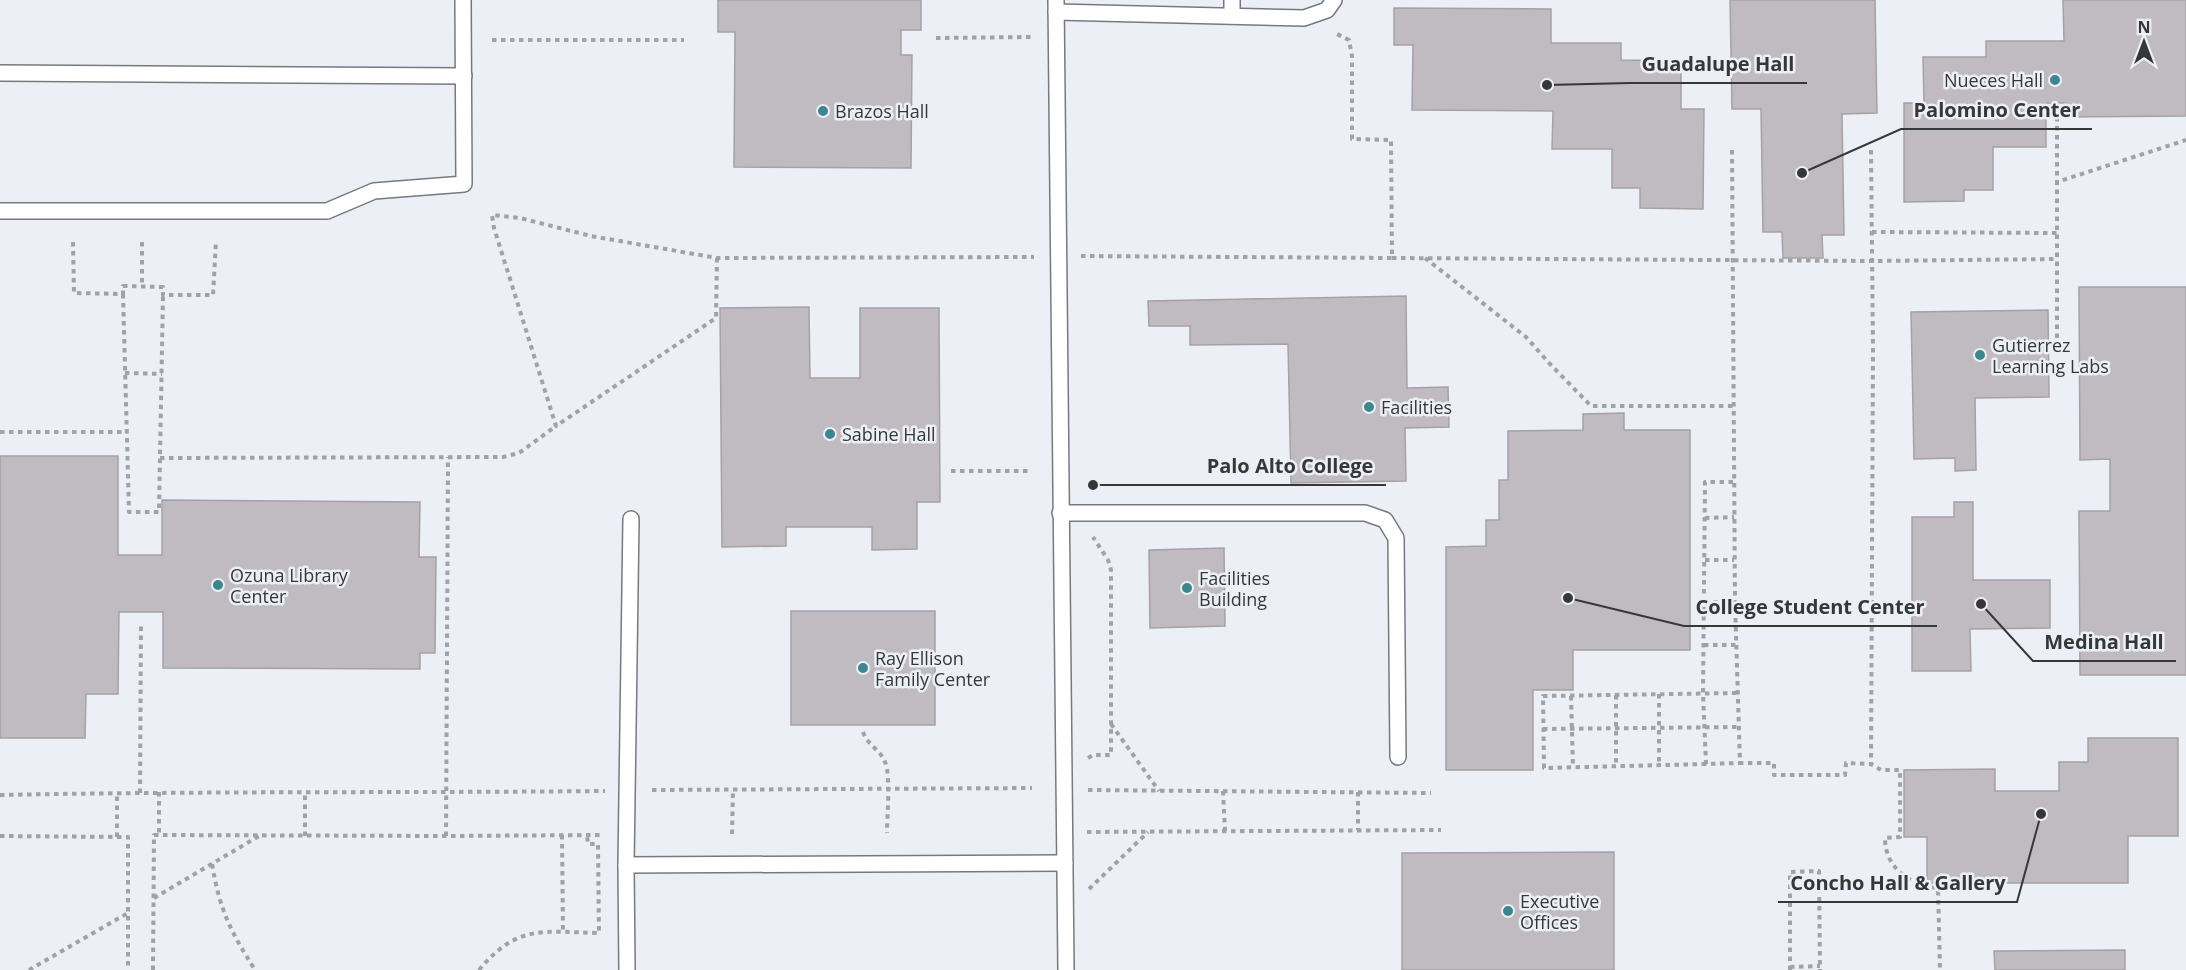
<svg xmlns="http://www.w3.org/2000/svg" width="2186" height="970" font-family="'Open Sans',sans-serif">
	<style>
		.building { fill: #c0bbc0; stroke: #a5a1a5; stroke-width: 1.5 }
		.lines { fill: none; stroke-linecap: round; stroke-linejoin: round }
		.service-casing { stroke: #767a7f; stroke-width: 18 }
		.path { stroke: #9fa2a6; stroke-width: 4; stroke-dasharray: 4.5 4.5; stroke-linecap: butt }
		.service { stroke: #fff; stroke-width: 15 }
		.poi-dot { fill: #3e868e; stroke: #ecf0f6; stroke-width: 2 }
		.labels { text-anchor: middle; dominant-baseline: central; stroke-width: 5; stroke-linejoin: round; paint-order: stroke }
		.poi-label { font-size: 18px; fill: #353739; stroke: #ecf0f6; text-anchor: start }
		.leader { fill: none; stroke: #353739; stroke-width: 2 }
		.callout-dot { fill: #353739; stroke: #ecf0f6; stroke-width: 2 }
		.callout-label { font-size: 20px; text-anchor: middle; font-weight: bold; fill: #353739; stroke: #ecf0f6; stroke-width: 5; stroke-linejoin: round; paint-order: stroke }
	</style>
	<rect width="100%" height="100%" fill="#ecf0f6"/>
	<!-- building -->
	<g class="building">
		<path d="M 718,0 L 921,0 L 921,30 L 901,30 L 901,55 L 912,55 L 911,168 L 734,167 L 735,32 L 718,32 Z"/>
		<path d="M 1730,0 L 1875,0 L 1877,113 L 1842,114 L 1844,235 L 1822,235 L 1823,258 L 1783,258 L 1782,232 L 1763,232 L 1761,109 L 1732,109 Z"/>
		<path d="M 2063,0 L 2186,0 L 2186,116 L 2066,117 L 2066,103 L 2046,103 L 2046,147 L 1993,147 L 1993,190 L 1964,190 L 1964,201 L 1904,202 L 1904,103 L 1924,103 L 1923,57 L 1986,57 L 1986,41 L 2064,41 Z"/>
		<path d="M 1394,8 L 1551,9 L 1551,43 L 1621,43 L 1621,60 L 1681,61 L 1681,109 L 1704,109 L 1703,209 L 1640,208 L 1640,188 L 1612,188 L 1612,149 L 1552,149 L 1553,111 L 1412,110 L 1413,45 L 1394,45 Z"/>
		<path d="M 2079,287 L 2186,287 L 2186,675 L 2080,675 L 2079,511 L 2110,511 L 2110,459 L 2080,460 Z"/>
		<path d="M 1406,296 L 1407,388 L 1448,387 L 1449,427 L 1405,428 L 1406,481 L 1291,483 L 1288,344 L 1190,345 L 1190,326 L 1149,326 L 1148,301 Z"/>
		<path d="M 809,307 L 810,378 L 860,378 L 860,308 L 939,308 L 940,502 L 917,502 L 917,549 L 872,550 L 872,527 L 786,527 L 786,546 L 722,547 L 720,308 Z"/>
		<path d="M 2048,310 L 2049,397 L 1975,398 L 1976,470 L 1955,471 L 1955,458 L 1914,459 L 1911,312 Z"/>
		<path d="M 1624,413 L 1624,430 L 1690,430 L 1690,650 L 1573,650 L 1573,690 L 1533,690 L 1533,770 L 1446,770 L 1446,547 L 1486,546 L 1486,520 L 1499,520 L 1499,480 L 1508,480 L 1508,431 L 1583,430 L 1583,414 Z"/>
		<path d="M 0,456 L 118,456 L 118,555 L 162,555 L 162,500 L 420,502 L 419,557 L 436,557 L 435,653 L 420,653 L 420,669 L 163,668 L 163,612 L 119,612 L 118,694 L 86,694 L 85,738 L 0,738 Z"/>
		<path d="M 1954,502 L 1973,502 L 1973,580 L 2050,580 L 2050,628 L 1970,629 L 1971,671 L 1912,671 L 1912,517 L 1954,517 Z"/>
		<path d="M 1224,548 L 1225,626 L 1150,628 L 1149,550 Z"/>
		<rect x="791" y="611" width="144" height="114"/>
		<path d="M 2088,738 L 2178,738 L 2178,836 L 2128,836 L 2128,883 L 1927,883 L 1927,837 L 1904,837 L 1904,770 L 1995,769 L 1995,791 L 2059,791 L 2059,762 L 2088,762 Z"/>
		<path d="M 1614,852 L 1614,970 L 1402,970 L 1402,853 Z"/>
		<path d="M 2125,950 L 2125,970 L 1995,970 L 1994,951 Z"/>
	</g>
	<g class="lines">
		<!-- service casing -->
		<g class="service-casing">
			<g id="service">
				<path d="M 1056,0 L 1066,970"/>
				<path d="M 1056,12 L 1304,18 L 1327,10 L 1334,0"/>
				<path d="M 1232,16 L 1232,0"/>
				<path d="M 0,73 L 464,76"/>
				<path d="M 0,211 L 327,211 L 374,191 L 464,184 L 463,0"/>
				<path d="M 1060,513 L 1365,513 L 1385,520 L 1396,538 L 1398,757"/>
				<path d="M 626,865 L 631,519"/>
				<path d="M 627,970 L 626,865 L 1065,863"/>
			</g>
		</g>
		<!-- path -->
		<g class="path">
			<path d="M 936,38 L 1031,37"/>
			<path d="M 492,40 L 684,40"/>
			<path d="M 2057,108 L 2057,182"/>
			<path d="M 1732,150 L 1735,602 L 1740,763 L 1774,763 L 1774,775 L 1845,775 L 1846,763 L 1871,764"/>
			<path d="M 1871,150 L 1873,351 L 1871,764 L 1881,770 L 1900,770 L 1900,837 L 1885,838 C 1885,869 1911,885 1938,888 L 1940,970"/>
			<path d="M 1872,232 L 2057,233"/>
			<path d="M 73,242 L 74,293 L 123,294 L 123,286 L 163,287 L 163,295 L 213,295 L 216,241"/>
			<path d="M 142,242 L 142,286"/>
			<path d="M 1081,256 L 1392,258 L 1391,140 L 1352,139 L 1352,56 L 1349,40 L 1335,33"/>
			<path d="M 717,258 L 716,318 L 556,426 L 494,228 L 492,215 L 520,218 L 591,236 L 717,258 L 1034,257"/>
			<path d="M 1392,258 L 1872,261 L 2057,259"/>
			<path d="M 1425,258 L 1526,337 L 1550,364 L 1591,406 L 1733,406"/>
			<path d="M 123,294 L 129,512 L 159,512 L 163,295"/>
			<path d="M 2057,347 L 2057,182 L 2186,140"/>
			<path d="M 125,373 L 162,374"/>
			<path d="M 0,432 L 127,432"/>
			<path d="M 160,458 L 503,457 L 519,453 L 556,426"/>
			<path d="M 951,471 L 1031,471"/>
			<path d="M 1733,482 L 1705,482 L 1703,693 L 1706,764 L 1740,763"/>
			<path d="M 1705,518 L 1734,517"/>
			<path d="M 1705,560 L 1734,560"/>
			<path d="M 1704,602 L 1735,602"/>
			<path d="M 1704,645 L 1736,645"/>
			<path d="M 1659,694 L 1659,765"/>
			<path d="M 1616,695 L 1616,766"/>
			<path d="M 1571,696 L 1573,767"/>
			<path d="M 1111,724 L 1159,791"/>
			<path d="M 1543,729 L 1739,727"/>
			<path d="M 863,732 C 868,746 880,749 885,762 C 891,775 887,817 887,833"/>
			<path d="M 1088,758 L 1093,755 L 1111,755 L 1111,570 L 1108,560 L 1093,537"/>
			<path d="M 1706,764 L 1544,768 L 1543,696 L 1738,693"/>
			<path d="M 652,790 L 1032,788"/>
			<path d="M 1088,790 L 1431,793"/>
			<path d="M 1223,791 L 1225,831"/>
			<path d="M 159,792 L 159,835"/>
			<path d="M 1358,792 L 1358,830"/>
			<path d="M 140,793 L 141,622"/>
			<path d="M 0,795 C 202,791 403,793 605,791"/>
			<path d="M 1087,832 L 1441,830"/>
			<path d="M 732,834 L 733,790"/>
			<path d="M 562,835 L 563,933"/>
			<path d="M 0,836 L 128,837 L 128,970"/>
			<path d="M 305,836 L 305,793"/>
			<path d="M 446,836 L 448,457"/>
			<path d="M 117,837 L 117,793"/>
			<path d="M 212,864 C 220,911 230,930 255,970"/>
			<path d="M 1089,889 L 1148,832"/>
			<path d="M 154,898 L 259,836"/>
			<path d="M 1790,967 L 1820,966"/>
			<path d="M 29,970 L 128,913"/>
			<path d="M 153,970 L 154,835 L 446,836 L 603,835"/>
			<path d="M 479,970 C 518,923 545,932 599,933 L 598,844 L 588,844 L 587,835"/>
			<path d="M 1790,970 L 1790,872 L 1819,871 L 1820,970"/>
		</g>
		<!-- service -->
		<use href="#service" class="service"/>
	</g>
	<!-- markers -->
	<g class="poi-dot">
		<circle cx="2055" cy="80" r="6"/>
		<circle cx="823" cy="111" r="6"/>
		<circle cx="1980" cy="355" r="6"/>
		<circle cx="1369" cy="407" r="6"/>
		<circle cx="830" cy="434" r="6"/>
		<circle cx="218" cy="585" r="6"/>
		<circle cx="1187" cy="588" r="6"/>
		<circle cx="863" cy="668" r="6"/>
		<circle cx="1508" cy="911" r="6"/>
	</g>
	<g class="labels">
		<!-- poi labels -->
		<g class="poi-label">
			<text x="2043" y="80" text-anchor="end">Nueces Hall</text>
			<text x="835" y="111">Brazos Hall</text>
			<text x="1992" y="345">Gutierrez<tspan x="1992" dy="21">Learning Labs</tspan></text>
			<text x="1381" y="407">Facilities</text>
			<text x="842" y="434">Sabine Hall</text>
			<text x="230" y="575">Ozuna Library<tspan x="230" dy="21">Center</tspan></text>
			<text x="1199" y="578">Facilities<tspan x="1199" dy="21">Building</tspan></text>
			<text x="875" y="658">Ray Ellison<tspan x="875" dy="21">Family Center</tspan></text>
			<text x="1520" y="901">Executive<tspan x="1520" dy="21">Offices</tspan></text>
		</g>
	</g>
	<!-- callouts -->
	<path class="leader" d="M1547 85L1630 83H1807M1802 173L1901 129H2092M1093 485L1195 485H1386M1568 598L1684 626H1937M1981 604L2033 661H2176M2041 814L2017 902H1778"/>
	<g class="callout-dot">
		<circle cx="1547" cy="85" r="6"/>
		<circle cx="1802" cy="173" r="6"/>
		<circle cx="1093" cy="485" r="6"/>
		<circle cx="1568" cy="598" r="6"/>
		<circle cx="1981" cy="604" r="6"/>
		<circle cx="2041" cy="814" r="6"/>
	</g>
	<g class="callout-label">
		<text x="1718" y="71">Guadalupe Hall</text>
		<text x="1997" y="117">Palomino Center</text>
		<text x="1290" y="473">Palo Alto College</text>
		<text x="1810" y="614">College Student Center</text>
		<text x="2104" y="649">Medina Hall</text>
		<text x="1898" y="890">Concho Hall &amp; Gallery</text>
	</g>
	<!-- north arrow -->
	<g transform="translate(2144 42)" stroke="#ecf0f6" stroke-width="4.5" paint-order="stroke">
	<path d="M0-4.5L10 22L0 15L-10 22Z" fill="#353739"/>
	<text y="-9" font-size="16" font-weight="bold" text-anchor="middle" fill="#353739">N</text>
	</g>
</svg>
